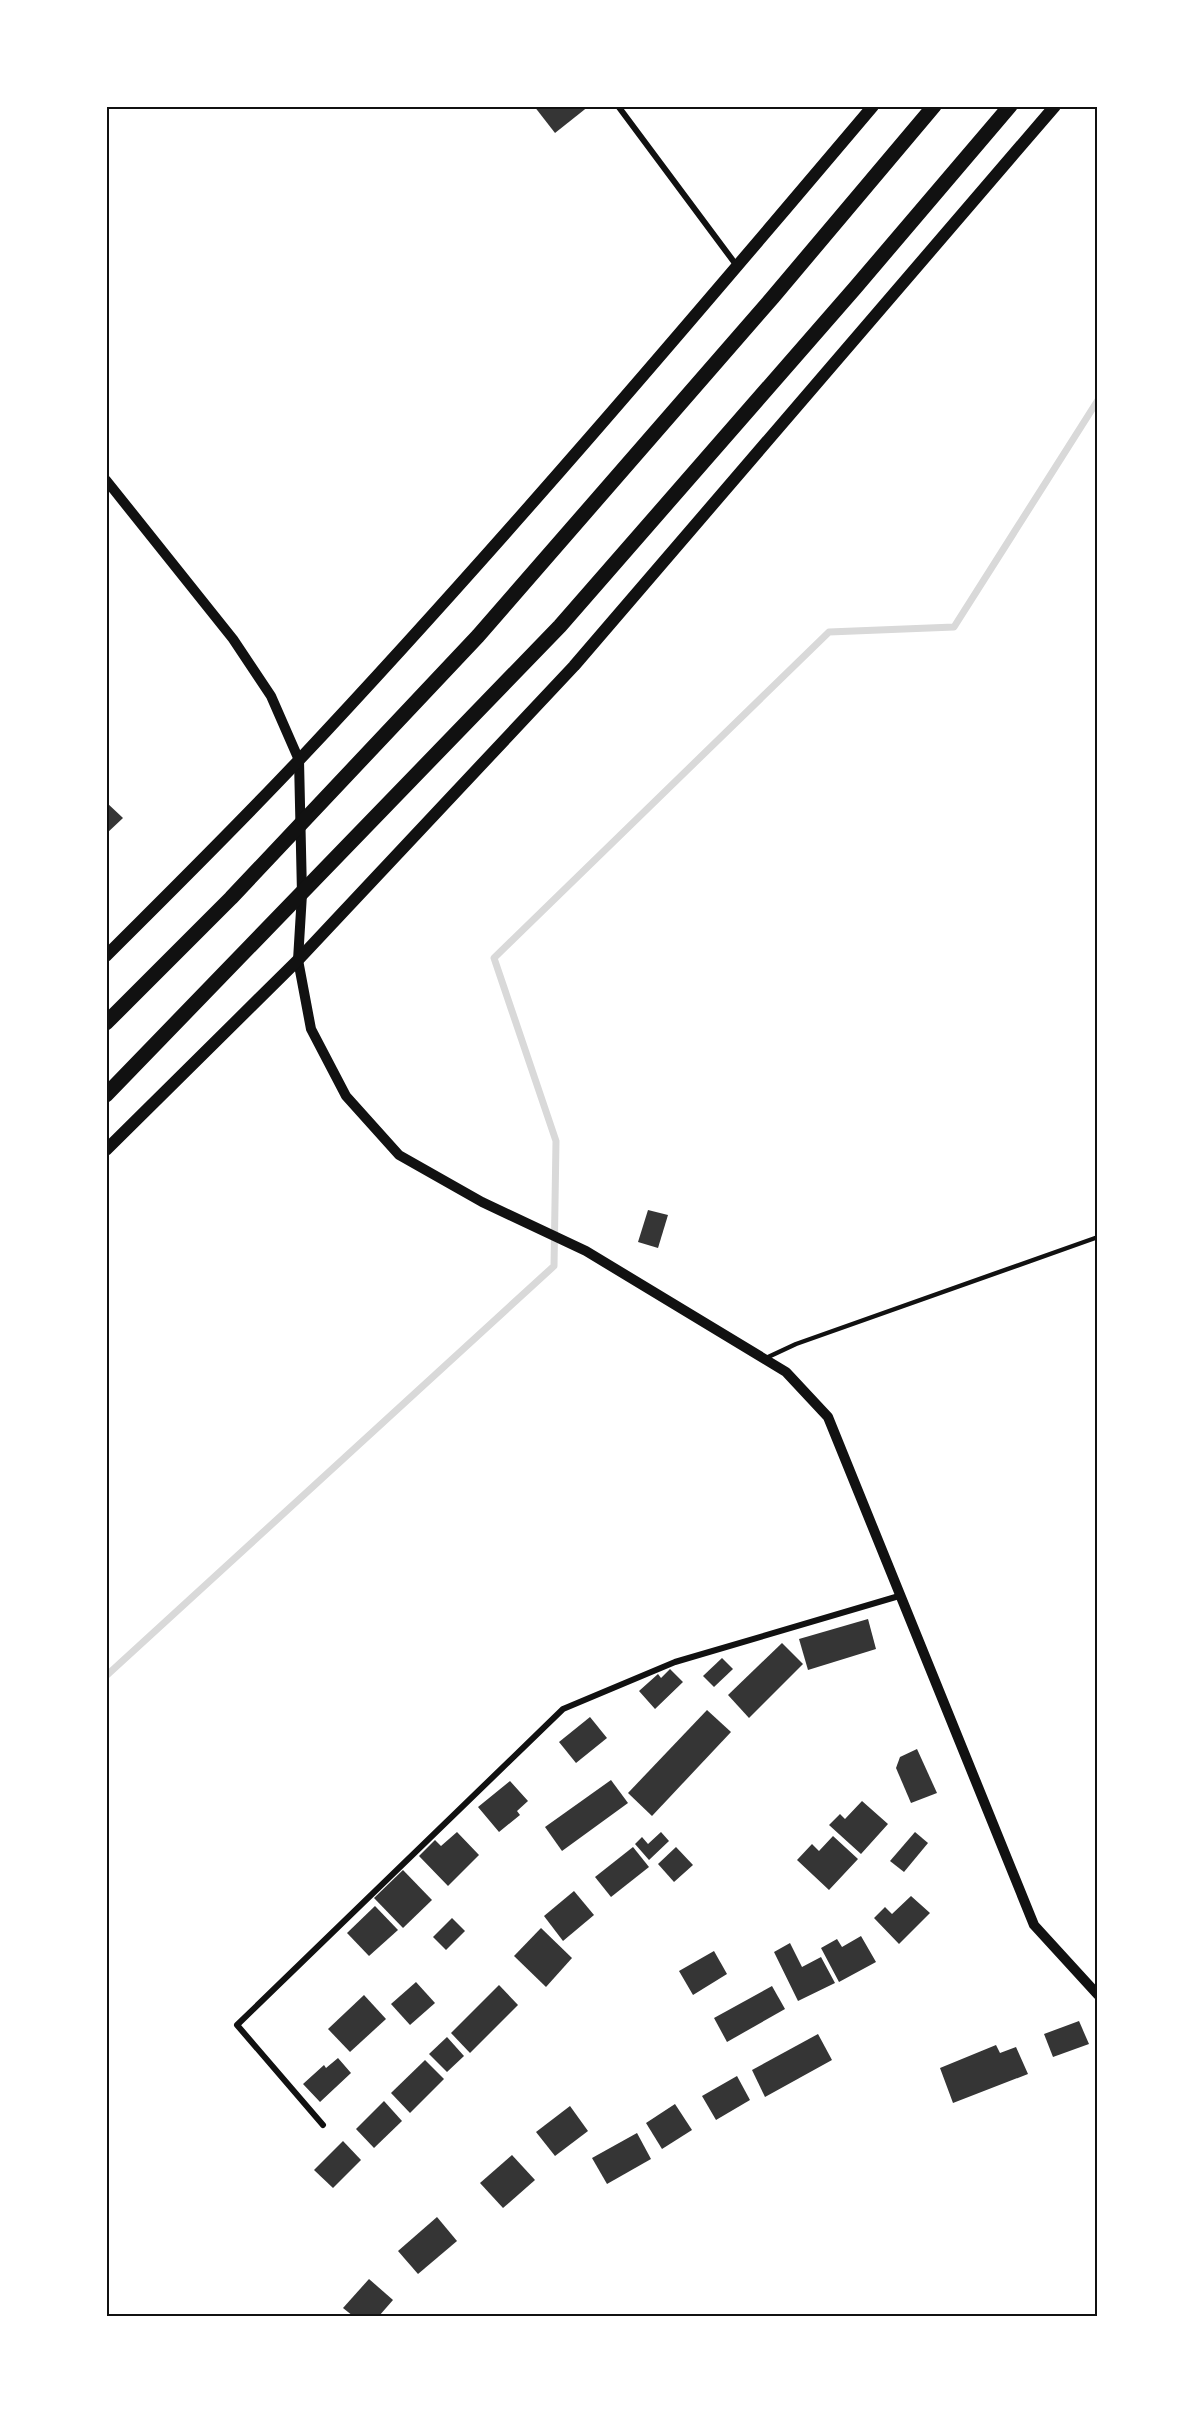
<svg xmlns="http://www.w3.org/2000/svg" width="1204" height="2423" font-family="Inter,sans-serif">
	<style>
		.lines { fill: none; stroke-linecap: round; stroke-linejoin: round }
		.stream { stroke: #d9d9d9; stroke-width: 7 }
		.building { fill: #353535 }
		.service { stroke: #111; stroke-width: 4.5 }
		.minor { stroke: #111; stroke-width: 6 }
		.tertiary { stroke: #111; stroke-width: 10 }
		.secondary { stroke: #111; stroke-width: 12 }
		.primary { stroke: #111; stroke-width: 15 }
		.neatline { fill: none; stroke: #111; stroke-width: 2 }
	</style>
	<rect width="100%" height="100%" fill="#fff"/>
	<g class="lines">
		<!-- stream -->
		<path class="stream" d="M 106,1676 L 554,1266 L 556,1141 L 494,958 L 829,632 L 954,627 L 1098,400"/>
	</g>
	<!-- building -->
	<g class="building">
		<path d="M 534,106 L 589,106 L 555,133 Z"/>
		<path d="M 106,802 L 123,818 L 106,834 Z"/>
		<path d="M 648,1210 L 668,1215 L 658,1248 L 638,1242 Z"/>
		<path d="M 868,1619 L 876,1649 L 808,1670 L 799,1639 Z"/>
		<path d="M 782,1643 L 803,1664 L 749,1718 L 728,1695 Z"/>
		<path d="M 722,1658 L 733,1669 L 714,1687 L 703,1676 Z"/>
		<path d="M 670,1669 L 683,1682 L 655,1709 L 639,1691 L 658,1674 L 661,1678 Z"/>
		<path d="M 707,1710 L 731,1732 L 652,1816 L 628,1793 Z"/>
		<path d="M 590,1717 L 607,1738 L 576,1763 L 559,1742 Z"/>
		<path d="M 917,1749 L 937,1793 L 911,1803 L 896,1768 L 900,1757 Z"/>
		<path d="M 611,1780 L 628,1803 L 562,1851 L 545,1827 Z"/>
		<path d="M 510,1781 L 528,1801 L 517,1811 L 520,1815 L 499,1832 L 478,1807 Z"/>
		<path d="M 862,1801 L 888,1824 L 861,1854 L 829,1825 L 840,1814 L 845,1819 Z"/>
		<path d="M 457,1832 L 479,1855 L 448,1886 L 419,1856 L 435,1840 L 441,1846 Z"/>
		<path d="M 661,1832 L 669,1841 L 649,1860 L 635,1844 L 642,1837 L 648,1844 Z"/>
		<path d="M 915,1832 L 928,1843 L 904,1872 L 890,1861 Z"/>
		<path d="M 833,1836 L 858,1859 L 829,1890 L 797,1860 L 812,1844 L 819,1851 Z"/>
		<path d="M 633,1847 L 649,1867 L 611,1897 L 595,1877 Z"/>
		<path d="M 676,1847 L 693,1865 L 674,1882 L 658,1864 Z"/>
		<path d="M 403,1870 L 432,1900 L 403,1928 L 374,1898 Z"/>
		<path d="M 574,1891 L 594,1915 L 563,1941 L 544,1916 Z"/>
		<path d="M 911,1896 L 930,1913 L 899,1944 L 874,1918 L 885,1907 L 892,1914 Z"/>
		<path d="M 375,1906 L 398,1930 L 369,1956 L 347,1933 Z"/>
		<path d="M 452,1918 L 465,1931 L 446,1950 L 433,1937 Z"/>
		<path d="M 541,1928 L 572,1958 L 546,1987 L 514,1956 Z"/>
		<path d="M 861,1936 L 876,1962 L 839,1982 L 821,1948 L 837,1939 L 842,1947 Z"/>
		<path d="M 790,1943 L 802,1967 L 821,1957 L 835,1983 L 798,2001 L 774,1952 Z"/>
		<path d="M 714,1951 L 727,1974 L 693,1995 L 679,1971 Z"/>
		<path d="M 416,1982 L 435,2003 L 410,2025 L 391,2004 Z"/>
		<path d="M 499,1985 L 518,2005 L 470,2053 L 451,2033 Z"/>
		<path d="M 772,1986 L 785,2009 L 727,2042 L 714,2018 Z"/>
		<path d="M 364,1995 L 386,2019 L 350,2052 L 328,2029 Z"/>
		<path d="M 1079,2021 L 1089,2044 L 1053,2057 L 1044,2034 Z"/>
		<path d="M 818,2034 L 832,2060 L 765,2097 L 752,2070 Z"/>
		<path d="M 447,2037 L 464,2056 L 447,2072 L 429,2054 Z"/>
		<path d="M 996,2045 L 1000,2053 L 1016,2047 L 1028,2074 L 953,2103 L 940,2068 Z"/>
		<path d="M 338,2058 L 351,2073 L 320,2102 L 303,2084 L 324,2065 L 326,2068 Z"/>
		<path d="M 425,2060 L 444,2079 L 410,2113 L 391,2093 Z"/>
		<path d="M 737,2076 L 750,2100 L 716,2120 L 702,2096 Z"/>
		<path d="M 384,2101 L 402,2121 L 374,2148 L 356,2129 Z"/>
		<path d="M 675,2104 L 692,2130 L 662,2149 L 646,2123 Z"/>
		<path d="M 570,2106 L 588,2131 L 555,2156 L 536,2132 Z"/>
		<path d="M 637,2133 L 651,2159 L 607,2184 L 592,2158 Z"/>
		<path d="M 343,2141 L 361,2160 L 333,2188 L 314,2170 Z"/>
		<path d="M 512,2155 L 535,2180 L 503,2208 L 480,2183 Z"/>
		<path d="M 437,2217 L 457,2241 L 418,2274 L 398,2251 Z"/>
		<path d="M 369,2279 L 393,2300 L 379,2316 L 353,2316 L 343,2308 Z"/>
	</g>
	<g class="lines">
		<!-- service -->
		<path class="service" d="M 766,1358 L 796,1344 L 1098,1237"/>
		<!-- minor -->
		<g class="minor">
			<path d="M 618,106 L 737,266"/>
			<path d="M 323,2125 L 237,2025 L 563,1709 L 675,1662 L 899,1596"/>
		</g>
		<!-- tertiary -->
		<path class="tertiary" d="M 106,480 L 233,639 L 271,696 L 299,760 L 302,894 L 298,960 L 311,1029 L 346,1096 L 399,1155 L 482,1202 L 586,1251 L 786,1372 L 828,1417 L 1034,1925 L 1098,1995"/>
		<!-- secondary -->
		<g class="secondary">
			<path d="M 106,956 C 171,891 237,826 300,759 C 498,548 686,327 873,106"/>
			<path d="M 106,1150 L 298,960 L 574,666 L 1055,106"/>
		</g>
		<!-- primary -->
		<g class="primary">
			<path d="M 106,1023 L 231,898 L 478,636 L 773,297 L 934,106"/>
			<path d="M 106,1095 L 560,626 L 855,288 L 1010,106"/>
		</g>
	</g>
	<!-- border -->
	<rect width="1204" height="2423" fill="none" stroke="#ffffff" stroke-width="216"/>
	<rect x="108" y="108" width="988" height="2207" class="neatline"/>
</svg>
